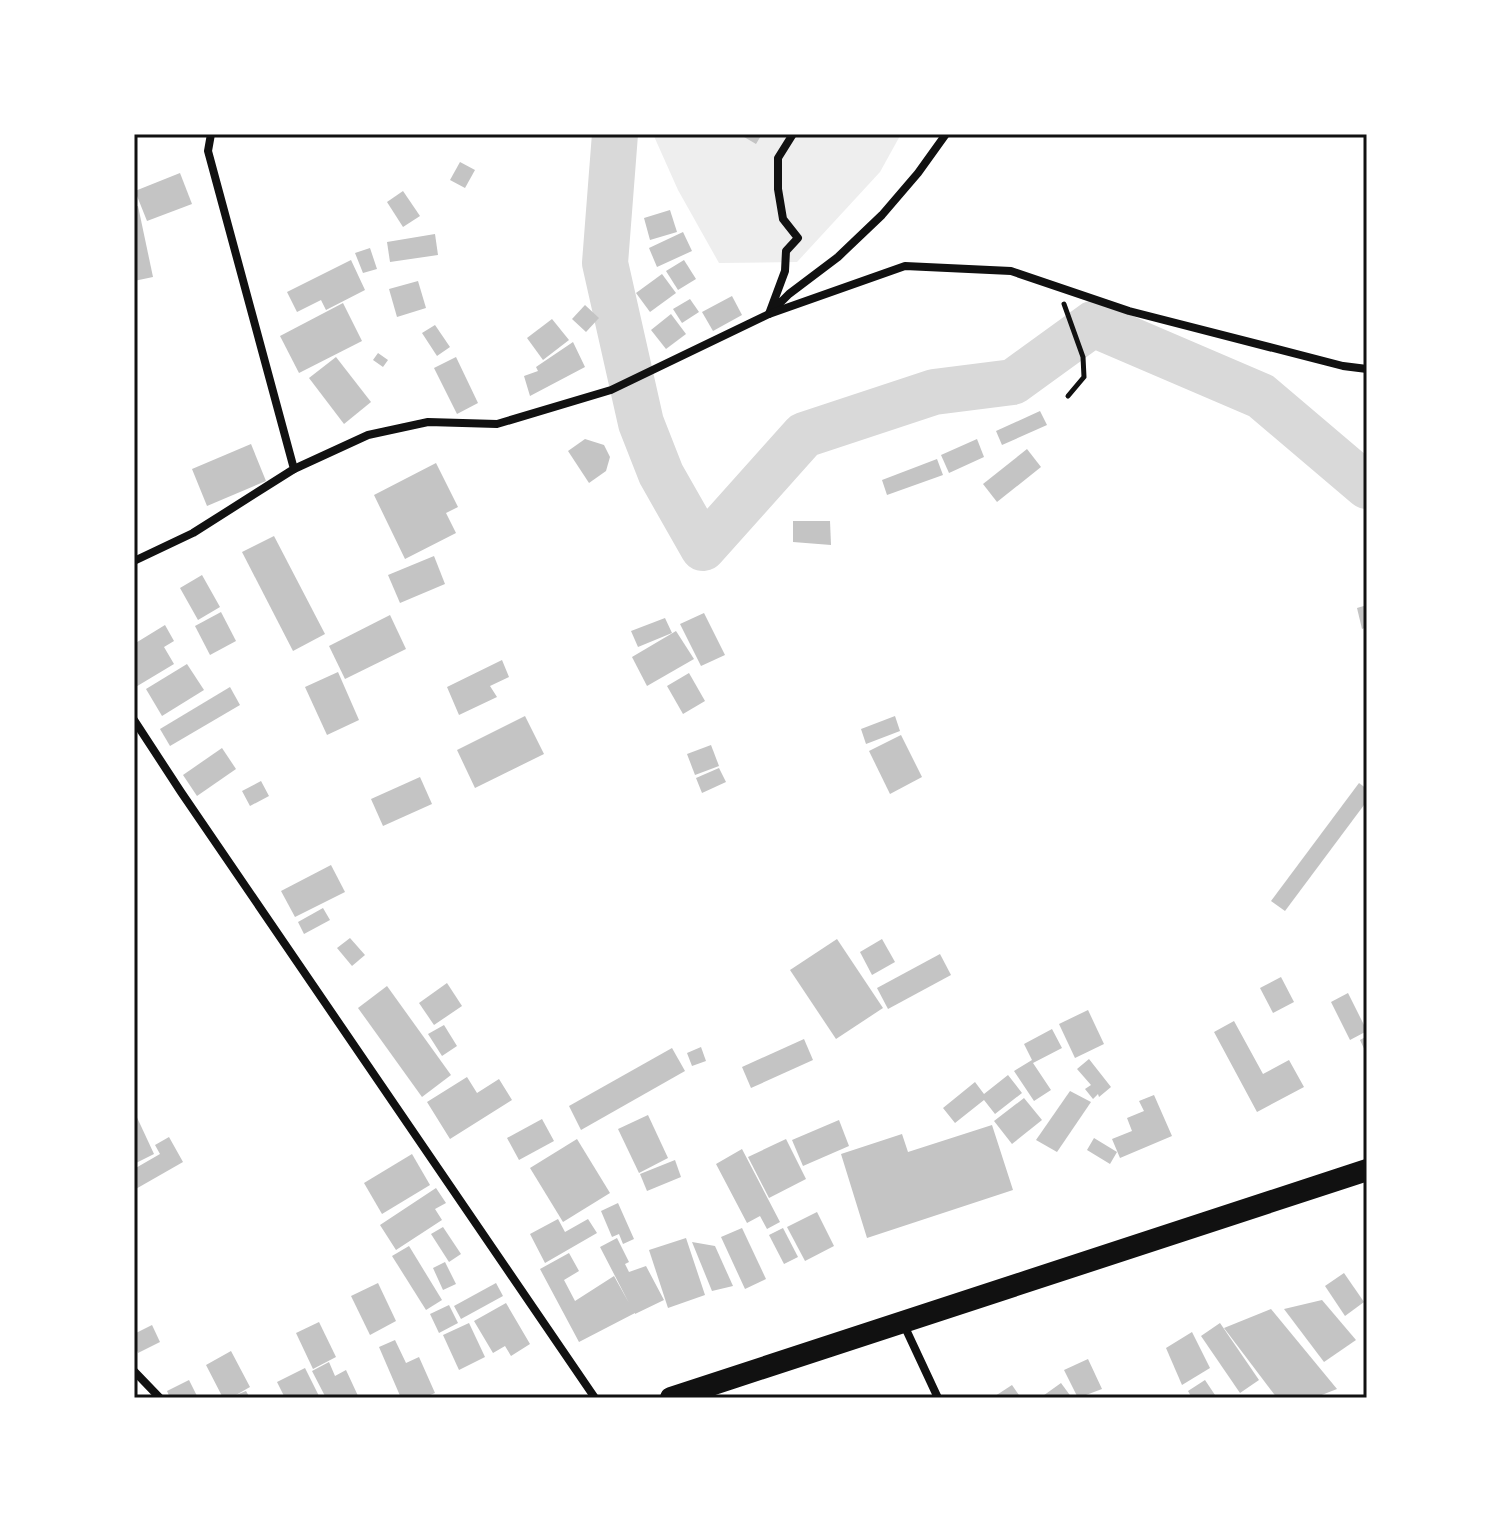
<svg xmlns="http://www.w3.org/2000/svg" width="1501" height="1532" font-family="'Nunito Sans',sans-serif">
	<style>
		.green { fill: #eee }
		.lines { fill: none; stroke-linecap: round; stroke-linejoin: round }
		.river { stroke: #d9d9d9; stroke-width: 46 }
		.building { fill: #c4c4c4 }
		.path { stroke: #111; stroke-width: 5 }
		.minor { stroke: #111; stroke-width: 8 }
		.trunk { stroke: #111; stroke-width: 22 }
		.neatline { fill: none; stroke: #111; stroke-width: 3 }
	</style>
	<rect width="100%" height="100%" fill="#fff"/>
	<!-- green -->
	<path class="green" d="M 653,134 L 901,134 L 880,172 L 797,262 L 719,263 L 678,190 Z"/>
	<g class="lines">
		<!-- river -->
		<path class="river" d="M 615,134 L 605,263 L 641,423 L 661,474 L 703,548 L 804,435 L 934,392 L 1013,382 L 1093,324 L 1261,396 L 1367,486"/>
	</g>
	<!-- building -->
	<g class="building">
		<path d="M 739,134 L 762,134 L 756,144 Z"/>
		<path d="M 460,162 L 475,170 L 465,188 L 450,180 Z"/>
		<path d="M 180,173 L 192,204 L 147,221 L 135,191 Z"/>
		<path d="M 403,191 L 420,216 L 403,227 L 387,202 Z"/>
		<path d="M 138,206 L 153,277 L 134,281 L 134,207 Z"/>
		<path d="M 670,210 L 677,232 L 650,240 L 644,218 Z"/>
		<path d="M 683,232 L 692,251 L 657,267 L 649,248 Z"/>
		<path d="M 435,234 L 438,255 L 390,262 L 387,242 Z"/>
		<path d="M 370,248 L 377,269 L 363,273 L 355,253 Z"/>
		<path d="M 351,260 L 365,290 L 326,310 L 321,300 L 297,312 L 287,292 Z"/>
		<path d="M 684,260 L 696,279 L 678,290 L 666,271 Z"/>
		<path d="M 662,274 L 676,293 L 650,312 L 636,293 Z"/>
		<path d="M 418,281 L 426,308 L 397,317 L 389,289 Z"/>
		<path d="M 732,296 L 742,315 L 713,331 L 702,312 Z"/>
		<path d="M 690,299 L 699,312 L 682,323 L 673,309 Z"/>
		<path d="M 343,303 L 362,341 L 299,373 L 280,336 Z"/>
		<path d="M 585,305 L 599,318 L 586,332 L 572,319 Z"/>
		<path d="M 671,314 L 686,334 L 666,349 L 651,330 Z"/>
		<path d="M 552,319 L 569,340 L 543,360 L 527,338 Z"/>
		<path d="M 435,325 L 450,347 L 437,356 L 422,333 Z"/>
		<path d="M 573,342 L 585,367 L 530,396 L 524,376 L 538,371 L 536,367 Z"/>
		<path d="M 378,353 L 388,360 L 383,367 L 373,360 Z"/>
		<path d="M 336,357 L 371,402 L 344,424 L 309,378 Z"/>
		<path d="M 456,357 L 478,403 L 457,414 L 434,368 Z"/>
		<path d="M 1040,411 L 1047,425 L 1002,445 L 996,431 Z"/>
		<path d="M 585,439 L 604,445 L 610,457 L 606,471 L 589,483 L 568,451 Z"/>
		<path d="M 977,439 L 984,457 L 949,473 L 941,455 Z"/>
		<path d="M 251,444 L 266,481 L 207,506 L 192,469 Z"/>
		<path d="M 1027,449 L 1041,467 L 997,502 L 983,484 Z"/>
		<path d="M 937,459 L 943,475 L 887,495 L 882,480 Z"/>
		<path d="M 436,463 L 458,507 L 446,513 L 456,533 L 405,559 L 374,495 Z"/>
		<path d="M 793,521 L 830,521 L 831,545 L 793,542 Z"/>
		<path d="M 274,536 L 325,634 L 293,651 L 242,552 Z"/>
		<path d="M 434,556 L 445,584 L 400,603 L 388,575 Z"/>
		<path d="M 202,575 L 220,607 L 198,620 L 180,588 Z"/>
		<path d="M 1367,605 L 1367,627 L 1362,629 L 1357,608 Z"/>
		<path d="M 221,612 L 236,641 L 210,655 L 195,626 Z"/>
		<path d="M 704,613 L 725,655 L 701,666 L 680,624 Z"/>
		<path d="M 390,615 L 406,649 L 345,679 L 329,646 Z"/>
		<path d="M 665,618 L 672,633 L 638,647 L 631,631 Z"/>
		<path d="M 165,625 L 174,641 L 164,647 L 174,664 L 134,688 L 134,644 Z"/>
		<path d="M 676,631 L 694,659 L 647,686 L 632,657 Z"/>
		<path d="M 502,660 L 509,677 L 490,686 L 497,697 L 459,715 L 447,687 Z"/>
		<path d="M 187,664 L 204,690 L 162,716 L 146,689 Z"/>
		<path d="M 338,672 L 359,720 L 327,735 L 305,687 Z"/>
		<path d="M 689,673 L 705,701 L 683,714 L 667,686 Z"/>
		<path d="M 230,687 L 240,705 L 170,746 L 160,729 Z"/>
		<path d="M 525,716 L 544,754 L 475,788 L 457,750 Z"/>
		<path d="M 895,716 L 900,731 L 866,744 L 861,729 Z"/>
		<path d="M 901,735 L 922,777 L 890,794 L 869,751 Z"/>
		<path d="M 711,745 L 719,766 L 695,775 L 687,754 Z"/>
		<path d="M 222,748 L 236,769 L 197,796 L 183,775 Z"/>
		<path d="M 719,768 L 726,782 L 702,793 L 696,778 Z"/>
		<path d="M 420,777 L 432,804 L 383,826 L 371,799 Z"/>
		<path d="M 261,781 L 269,796 L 250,806 L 242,791 Z"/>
		<path d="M 1359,783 L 1367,789 L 1367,801 L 1285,911 L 1271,901 Z"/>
		<path d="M 331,865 L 345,892 L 295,917 L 281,891 Z"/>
		<path d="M 323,908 L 330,920 L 304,934 L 298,922 Z"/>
		<path d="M 350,938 L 365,955 L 352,966 L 337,948 Z"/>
		<path d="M 837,939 L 883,1008 L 836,1039 L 790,970 Z"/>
		<path d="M 882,939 L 895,962 L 872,975 L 860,952 Z"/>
		<path d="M 940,954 L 951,975 L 888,1009 L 877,988 Z"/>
		<path d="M 1281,977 L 1294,1002 L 1273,1013 L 1260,988 Z"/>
		<path d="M 447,983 L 462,1006 L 434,1025 L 419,1003 Z"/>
		<path d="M 387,986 L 451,1075 L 422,1097 L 358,1008 Z"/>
		<path d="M 1348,993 L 1367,1031 L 1350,1040 L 1331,1002 Z"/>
		<path d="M 1088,1010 L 1104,1044 L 1075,1058 L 1059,1024 Z"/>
		<path d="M 1234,1021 L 1263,1074 L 1289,1060 L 1304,1087 L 1257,1112 L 1214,1032 Z"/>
		<path d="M 444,1025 L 457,1046 L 442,1056 L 428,1034 Z"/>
		<path d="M 1052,1029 L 1062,1048 L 1033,1063 L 1051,1090 L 1034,1101 L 1014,1071 L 1032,1060 L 1024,1044 Z"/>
		<path d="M 1367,1036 L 1367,1055 L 1360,1040 Z"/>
		<path d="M 804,1039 L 813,1060 L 751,1088 L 742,1067 Z"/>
		<path d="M 701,1047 L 706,1061 L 692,1066 L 687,1053 Z"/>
		<path d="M 672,1048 L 685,1071 L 581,1130 L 569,1106 Z"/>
		<path d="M 1089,1059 L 1111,1087 L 1099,1097 L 1098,1094 L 1093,1099 L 1085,1089 L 1091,1085 L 1077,1069 Z"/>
		<path d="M 1008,1075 L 1022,1093 L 995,1114 L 984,1100 L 955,1123 L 943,1108 L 975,1082 L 984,1094 Z"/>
		<path d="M 467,1077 L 477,1093 L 499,1079 L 512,1100 L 450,1139 L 427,1102 Z"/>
		<path d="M 1070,1091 L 1091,1102 L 1057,1152 L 1036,1140 Z"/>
		<path d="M 1154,1095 L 1172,1136 L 1120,1158 L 1112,1139 L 1132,1131 L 1127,1118 L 1144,1111 L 1139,1101 Z"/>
		<path d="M 1024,1098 L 1042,1120 L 1012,1144 L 994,1121 Z"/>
		<path d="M 134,1111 L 154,1154 L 134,1164 Z"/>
		<path d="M 648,1115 L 668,1158 L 639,1173 L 618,1129 Z"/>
		<path d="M 542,1119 L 554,1141 L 519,1160 L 507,1138 Z"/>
		<path d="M 839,1120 L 849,1146 L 803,1166 L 792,1140 Z"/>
		<path d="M 992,1125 L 1013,1190 L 867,1238 L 841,1154 L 902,1134 L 908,1152 Z"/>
		<path d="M 169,1137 L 183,1162 L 134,1190 L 134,1169 L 160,1154 L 155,1145 Z"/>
		<path d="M 1094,1138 L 1117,1152 L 1110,1164 L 1087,1150 Z"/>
		<path d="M 577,1139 L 610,1193 L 563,1222 L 530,1168 Z"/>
		<path d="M 786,1139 L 806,1179 L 769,1198 L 748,1157 Z"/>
		<path d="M 742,1149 L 780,1222 L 767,1229 L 760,1216 L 747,1223 L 716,1164 Z"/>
		<path d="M 412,1154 L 430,1185 L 382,1214 L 364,1183 Z"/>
		<path d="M 675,1160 L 681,1177 L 647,1191 L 640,1174 Z"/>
		<path d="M 436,1188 L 446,1203 L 435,1209 L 442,1220 L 396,1250 L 380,1225 Z"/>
		<path d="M 618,1203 L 634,1239 L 623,1244 L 619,1234 L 612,1237 L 601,1211 Z"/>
		<path d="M 817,1212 L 834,1246 L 805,1261 L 787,1227 Z"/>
		<path d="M 558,1219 L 565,1232 L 588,1219 L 597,1233 L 545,1263 L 530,1234 Z"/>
		<path d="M 443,1227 L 461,1254 L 449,1262 L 431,1234 Z"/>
		<path d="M 742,1228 L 766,1279 L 745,1289 L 721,1237 Z"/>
		<path d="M 783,1228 L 798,1257 L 784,1264 L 769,1235 Z"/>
		<path d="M 617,1238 L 629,1262 L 625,1264 L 629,1272 L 646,1266 L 664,1300 L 635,1314 L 635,1313 L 579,1342 L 540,1269 L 569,1253 L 579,1271 L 564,1280 L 575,1301 L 614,1276 L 629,1303 L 600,1247 Z"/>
		<path d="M 686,1238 L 705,1295 L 668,1308 L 649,1250 Z"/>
		<path d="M 692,1242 L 715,1246 L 733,1286 L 712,1291 Z"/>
		<path d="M 409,1246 L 442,1300 L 426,1310 L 392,1256 Z"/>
		<path d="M 445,1262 L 456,1284 L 443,1290 L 433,1268 Z"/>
		<path d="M 1344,1273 L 1364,1302 L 1345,1316 L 1325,1286 Z"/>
		<path d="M 378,1283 L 396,1321 L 370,1335 L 351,1296 Z"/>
		<path d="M 496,1283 L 503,1296 L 461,1319 L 454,1306 Z"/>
		<path d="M 1322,1300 L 1356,1340 L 1324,1362 L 1284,1309 Z"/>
		<path d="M 506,1303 L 530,1344 L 511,1356 L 505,1346 L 493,1353 L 474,1321 Z"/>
		<path d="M 449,1305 L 458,1323 L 439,1333 L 430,1314 Z"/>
		<path d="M 1271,1309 L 1337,1389 L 1314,1398 L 1277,1398 L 1224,1328 Z"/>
		<path d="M 319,1322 L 336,1357 L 313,1369 L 296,1333 Z"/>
		<path d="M 469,1323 L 485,1357 L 459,1370 L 443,1335 Z"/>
		<path d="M 1220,1323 L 1259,1380 L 1240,1393 L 1201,1336 Z"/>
		<path d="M 152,1325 L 160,1342 L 138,1353 L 134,1343 L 134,1334 Z"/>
		<path d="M 1192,1332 L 1210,1368 L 1182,1385 L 1166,1348 Z"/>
		<path d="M 395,1340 L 406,1363 L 419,1357 L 435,1393 L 423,1398 L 401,1398 L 379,1347 Z"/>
		<path d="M 231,1351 L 250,1387 L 236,1395 L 246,1391 L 250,1398 L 223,1398 L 206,1365 Z"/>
		<path d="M 1088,1359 L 1102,1389 L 1078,1398 L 1064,1370 Z"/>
		<path d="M 329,1362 L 335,1376 L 346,1370 L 359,1398 L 326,1398 L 312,1371 Z"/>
		<path d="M 305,1368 L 320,1398 L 285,1398 L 277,1382 Z"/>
		<path d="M 189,1380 L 198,1398 L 170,1398 L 167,1391 Z"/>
		<path d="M 1205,1380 L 1217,1398 L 1192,1398 L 1188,1391 Z"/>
		<path d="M 1061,1383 L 1072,1398 L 1040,1398 Z"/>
		<path d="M 1012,1385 L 1021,1398 L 992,1398 Z"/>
	</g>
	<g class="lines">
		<!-- path -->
		<path class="path" d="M 1064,304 L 1083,357 L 1084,377 L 1068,396"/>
		<!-- minor -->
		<g class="minor">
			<path d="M 793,134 L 778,158 L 778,189 L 783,219 L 798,238 L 786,251 L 785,271 L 769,314 L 789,294 L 838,257 L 882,215 L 918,173 L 946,134"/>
			<path d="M 294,469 L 368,435 L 428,422 L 497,424 L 611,390 L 769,314 L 905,266 L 1011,271 L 1129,311 L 1343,366 L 1367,369"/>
			<path d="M 134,561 L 193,533 L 294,469 L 208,151 L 211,134"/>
			<path d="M 134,720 L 181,792 L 595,1398"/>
			<path d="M 903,1323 L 938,1398"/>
			<path d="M 134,1371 L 160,1398"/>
		</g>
		<!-- trunk -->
		<path class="trunk" d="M 671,1398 L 1367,1170"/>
	</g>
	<!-- border -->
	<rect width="1501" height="1532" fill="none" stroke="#ffffff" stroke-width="272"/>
	<rect x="136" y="136" width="1229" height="1260" class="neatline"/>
</svg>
